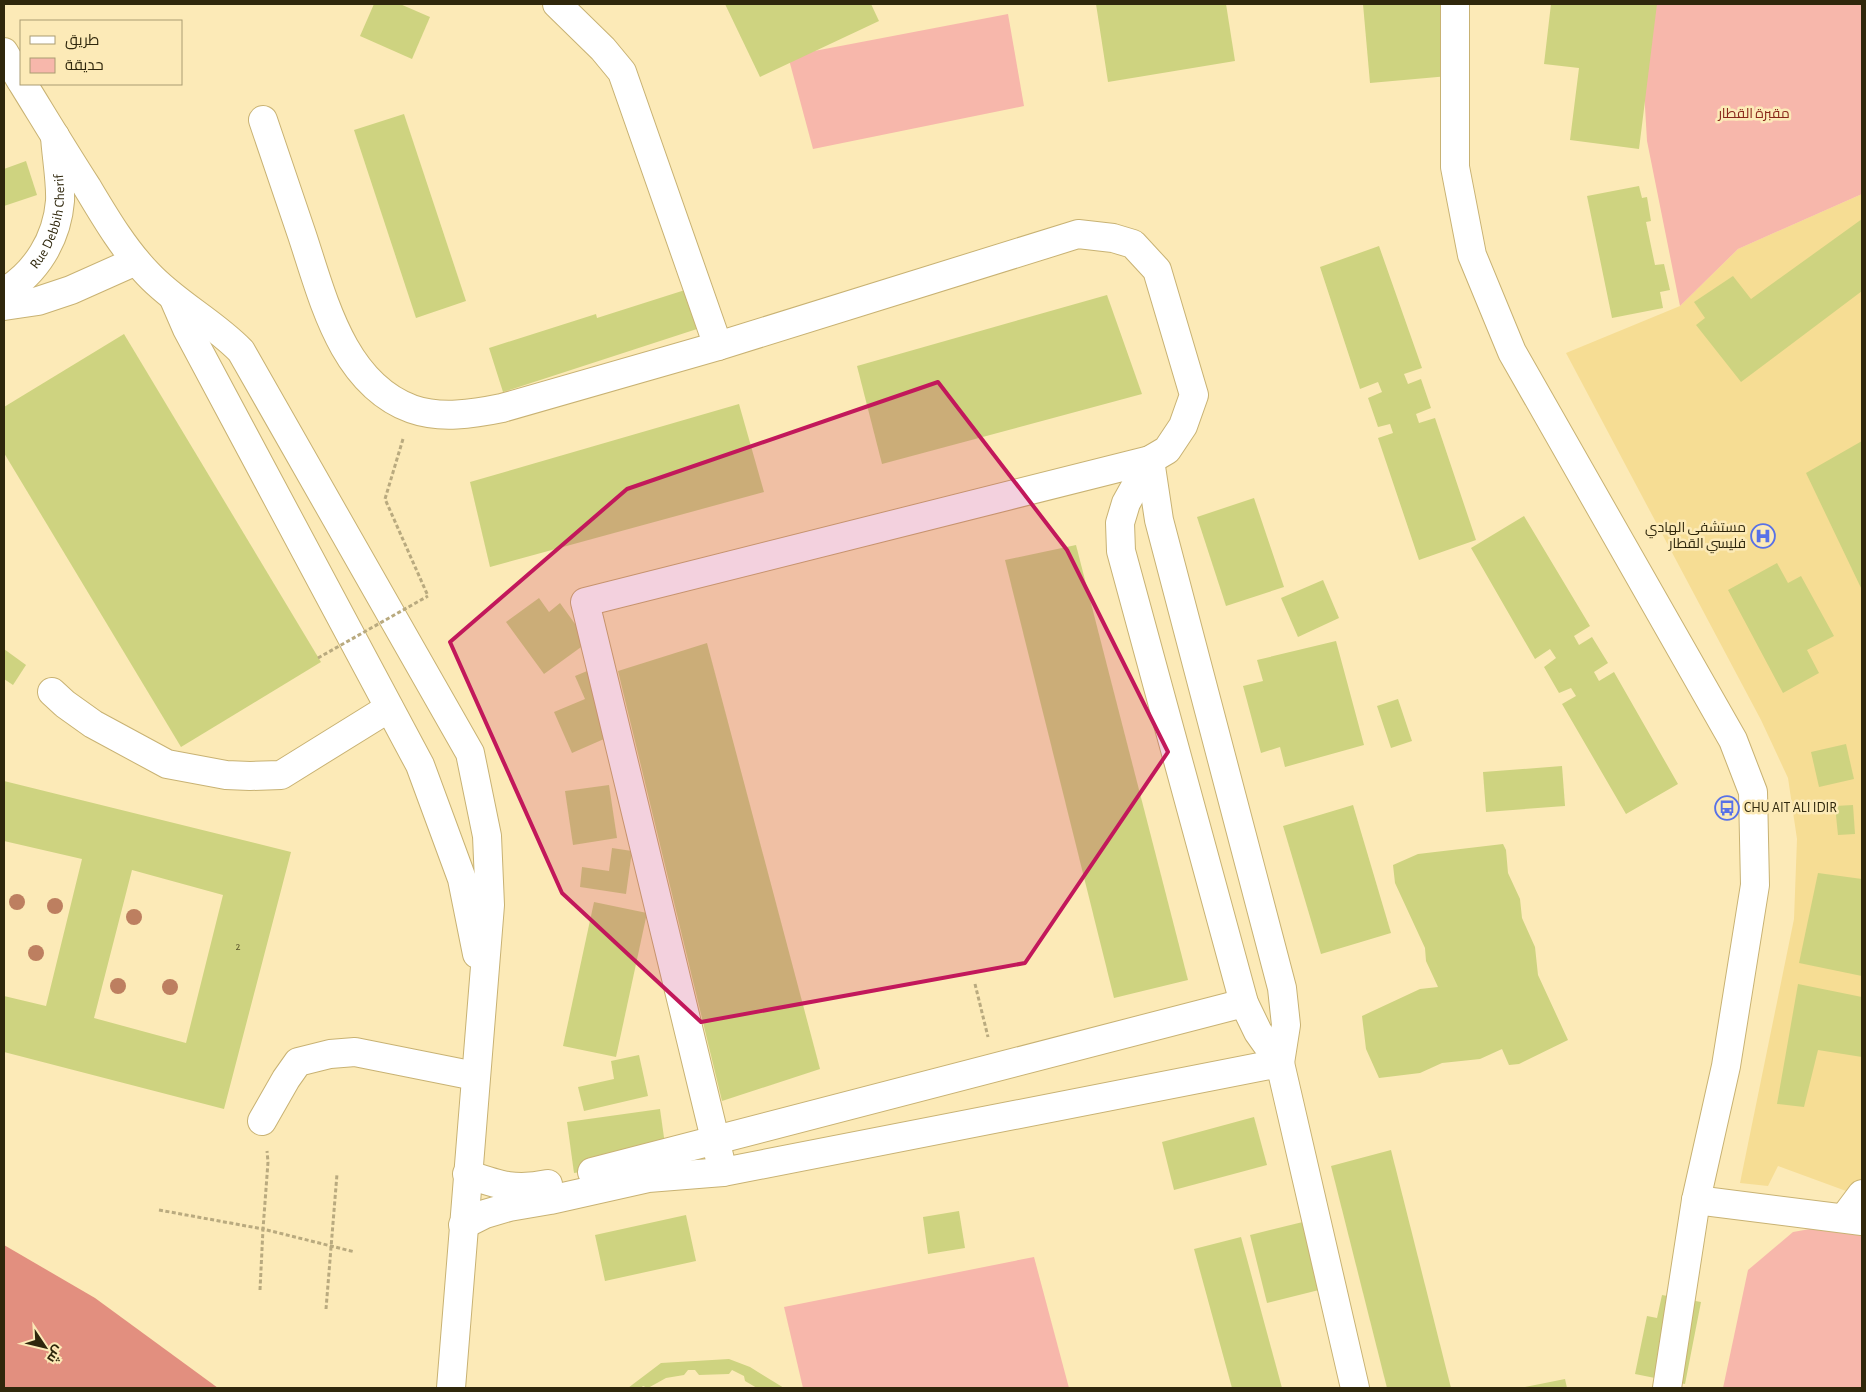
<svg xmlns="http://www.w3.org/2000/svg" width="1866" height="1392" font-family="'Alegreya Sans',Cairo,sans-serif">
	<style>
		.built { fill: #f6dd94 }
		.green { fill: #f7b7ab }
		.forest { fill: #e28f7f }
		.building { fill: #ced380; fill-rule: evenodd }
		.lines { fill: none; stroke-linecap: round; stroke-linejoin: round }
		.minor-casing { stroke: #c8b273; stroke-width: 30 }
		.major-casing { stroke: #c8b273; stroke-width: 30 }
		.path { stroke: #b9aa7f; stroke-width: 3; stroke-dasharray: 4 2.5; stroke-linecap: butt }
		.minor { stroke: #fff; stroke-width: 28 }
		.major { stroke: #fff; stroke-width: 28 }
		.path-bridge { stroke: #b9aa7f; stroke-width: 3; stroke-dasharray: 4 2.5; stroke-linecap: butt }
		.tree { fill: #bd7f60 }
		.marked { fill: #c2185b; fill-opacity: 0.2; stroke: #c2185b; stroke-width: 4; stroke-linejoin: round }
		.labels { text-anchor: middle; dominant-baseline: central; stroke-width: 5; stroke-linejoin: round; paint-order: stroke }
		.number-label { font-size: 11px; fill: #575229 }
		.park-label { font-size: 14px; fill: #892719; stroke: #fceab7 }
		.street-label { font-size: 14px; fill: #2f270c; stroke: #fceab7 }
		.poi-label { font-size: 14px; fill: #2f270c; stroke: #fceab7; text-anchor: end }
	</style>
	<rect width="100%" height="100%" fill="#fceab7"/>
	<!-- built -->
	<path class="built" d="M 1862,194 L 1862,1186 L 1857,1195 L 1778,1166 L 1768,1186 L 1740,1183 L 1794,919 L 1797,839 L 1788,778 L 1761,720 L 1566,353 L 1680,306 L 1738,249 Z"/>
	<!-- green -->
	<g class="green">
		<path d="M 1639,4 L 1862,4 L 1862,194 L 1738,249 L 1680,306 L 1647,141 Z"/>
		<path d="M 1008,14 L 1024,106 L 813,149 L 788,56 Z"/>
		<path d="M 1849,1222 L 1862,1224 L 1862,1388 L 1723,1388 L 1748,1270 L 1793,1232 Z"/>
		<path d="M 1034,1257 L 1069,1388 L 803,1388 L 784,1307 Z"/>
	</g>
	<!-- forest -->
	<path class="forest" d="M 4,1245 L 95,1298 L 218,1388 L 4,1388 Z"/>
	<!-- building -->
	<g class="building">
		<path d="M 374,4 L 400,4 L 430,17 L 412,59 L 360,36 Z"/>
		<path d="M 725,4 L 871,4 L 879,21 L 760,77 Z"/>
		<path d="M 1096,4 L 1226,4 L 1235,61 L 1108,82 Z"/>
		<path d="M 1363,4 L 1442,4 L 1449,76 L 1370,83 Z"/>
		<path d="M 1551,4 L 1657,4 L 1639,149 L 1570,140 L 1579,68 L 1544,64 Z"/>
		<path d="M 404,114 L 466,301 L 416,318 L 354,130 Z"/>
		<path d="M 26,161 L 37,195 L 4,206 L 4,169 Z"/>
		<path d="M 1639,186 L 1642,198 L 1647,197 L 1651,221 L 1646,222 L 1655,265 L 1664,264 L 1670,290 L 1660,292 L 1663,308 L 1612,318 L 1587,196 Z"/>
		<path d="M 1862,219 L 1862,291 L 1741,382 L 1696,325 L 1705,318 L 1694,302 L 1733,276 L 1751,299 Z"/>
		<path d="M 1379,246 L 1422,368 L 1404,374 L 1408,384 L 1421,379 L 1431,408 L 1416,414 L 1419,423 L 1435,418 L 1476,540 L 1419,560 L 1378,438 L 1393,433 L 1390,424 L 1378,427 L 1368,398 L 1382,392 L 1378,382 L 1360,389 L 1320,267 Z"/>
		<path d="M 685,290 L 697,329 L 503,392 L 489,348 L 596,314 L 597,318 Z"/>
		<path d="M 1107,295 L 1142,394 L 882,464 L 857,366 Z"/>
		<path d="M 124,334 L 321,662 L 181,747 L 4,453 L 4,407 Z"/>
		<path d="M 739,404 L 764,492 L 490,567 L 470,482 Z"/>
		<path d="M 1862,441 L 1862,590 L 1806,473 Z"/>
		<path d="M 1254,498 L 1284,587 L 1226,606 L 1197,517 Z"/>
		<path d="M 1524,516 L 1590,626 L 1574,636 L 1579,645 L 1592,637 L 1608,663 L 1594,672 L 1599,681 L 1614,672 L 1678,784 L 1626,814 L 1562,704 L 1576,696 L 1571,688 L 1559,693 L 1544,667 L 1556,658 L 1550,649 L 1535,659 L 1471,548 Z"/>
		<path d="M 1076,545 L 1188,980 L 1114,998 L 1005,560 Z"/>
		<path d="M 1777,563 L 1788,583 L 1801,576 L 1834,636 L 1807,650 L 1819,673 L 1783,693 L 1728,590 Z"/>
		<path d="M 1323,580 L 1339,618 L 1298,637 L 1281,598 Z"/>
		<path d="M 539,598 L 549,612 L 560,603 L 588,642 L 544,674 L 506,622 Z"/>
		<path d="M 1336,641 L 1364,745 L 1285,767 L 1280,747 L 1261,753 L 1243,686 L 1263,681 L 1257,660 Z"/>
		<path d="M 707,643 L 820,1069 L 722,1101 L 618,671 Z"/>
		<path d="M 4,649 L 26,665 L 13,685 L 4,679 Z"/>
		<path d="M 592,669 L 620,732 L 572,753 L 554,712 L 585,699 L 575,676 Z"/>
		<path d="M 1398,699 L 1412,741 L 1391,748 L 1377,706 Z"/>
		<path d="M 1846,744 L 1854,779 L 1819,787 L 1811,752 Z"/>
		<path d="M 1562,766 L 1565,806 L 1486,812 L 1483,772 Z"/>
		<path d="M 4,781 L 291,852 L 224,1109 L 4,1052 L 4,996 L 46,1006 L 82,859 L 4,841 ZM 132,870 L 223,895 L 186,1043 L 94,1018 Z"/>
		<path d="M 609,785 L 617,838 L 573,845 L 565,791 Z"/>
		<path d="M 1353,805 L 1391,933 L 1321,954 L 1283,826 Z"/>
		<path d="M 1853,805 L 1855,834 L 1838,835 L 1835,806 Z"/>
		<path d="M 1503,844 L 1506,850 L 1508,873 L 1520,899 L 1522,918 L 1535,947 L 1538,975 L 1568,1040 L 1519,1064 L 1509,1065 L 1502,1049 L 1480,1059 L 1442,1063 L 1420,1073 L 1379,1078 L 1366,1049 L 1362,1016 L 1420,989 L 1438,987 L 1426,961 L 1425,948 L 1395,883 L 1393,865 L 1418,854 Z"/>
		<path d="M 612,848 L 632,851 L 626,894 L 580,887 L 582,867 L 609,871 Z"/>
		<path d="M 1818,873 L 1862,879 L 1862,976 L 1799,963 Z"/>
		<path d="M 594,902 L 647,913 L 616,1057 L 563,1046 Z"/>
		<path d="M 1798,984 L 1862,997 L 1862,1057 L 1818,1050 L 1804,1107 L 1777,1104 Z"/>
		<path d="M 639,1055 L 648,1096 L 584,1111 L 578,1087 L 614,1079 L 611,1061 Z"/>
		<path d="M 660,1109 L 667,1159 L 574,1173 L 567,1122 Z"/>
		<path d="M 1254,1117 L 1267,1165 L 1174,1190 L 1162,1142 Z"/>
		<path d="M 1391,1150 L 1451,1388 L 1387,1388 L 1331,1166 Z"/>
		<path d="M 959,1211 L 965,1248 L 928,1254 L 923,1217 Z"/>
		<path d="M 686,1215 L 696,1261 L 605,1281 L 595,1235 Z"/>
		<path d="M 1311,1220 L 1327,1288 L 1267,1303 L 1250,1235 Z"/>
		<path d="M 1241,1237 L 1282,1388 L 1232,1388 L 1194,1249 Z"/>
		<path d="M 1662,1295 L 1701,1302 L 1685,1384 L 1635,1374 L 1647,1316 L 1657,1318 Z"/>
		<path d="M 729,1359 L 750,1367 L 784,1388 L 757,1388 L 745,1381 L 744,1376 L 732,1370 L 729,1374 L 699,1375 L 695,1370 L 688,1370 L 684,1375 L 666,1378 L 648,1388 L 643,1386 L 641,1388 L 628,1388 L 661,1363 Z"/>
		<path d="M 1565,1379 L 1567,1388 L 1525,1388 L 1525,1387 Z"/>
	</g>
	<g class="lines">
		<!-- minor casing -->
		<g class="minor-casing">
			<g id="minor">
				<path d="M 557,4 L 603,49 L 622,72 L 718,346"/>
				<path d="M 1455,4 L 1455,167 L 1472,255 L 1512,352 L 1733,740 L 1753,792 L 1755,885 L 1726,1066 L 1696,1200 L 1667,1388"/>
				<path d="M 263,120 C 276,159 289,197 302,235 C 323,298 342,383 412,409 C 440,419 473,414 502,408 L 718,346 L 1078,234 L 1113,238 L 1133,244 L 1157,270 L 1194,395 L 1183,426 L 1167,450 L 1150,460 L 1126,503 L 1120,523 L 1121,551 L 1244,1003 L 1258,1032 L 1280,1063"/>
				<path id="s1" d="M 4,292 C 36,273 57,239 60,201 C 61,182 56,155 55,136"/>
				<path d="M 4,306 L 38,301 L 71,290 L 136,261"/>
				<path d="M 52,692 L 65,704 L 93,724 L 167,764 L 226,775 L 250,776 L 281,775 L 389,708"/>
				<path d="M 262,1121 L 286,1079 L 298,1062 L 330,1054 L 355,1052 L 475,1076"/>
				<path d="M 592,1172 L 1244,1003"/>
				<path d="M 723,1172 L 585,602 L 1150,460 L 1159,520 L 1282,988 L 1286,1025 L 1280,1063"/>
				<path d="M 467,1174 C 499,1185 514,1191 548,1184"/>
				<path d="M 1696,1200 L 1862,1221"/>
				<path d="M 1844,1218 L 1862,1194"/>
				<path d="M 463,1225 L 485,1214 L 509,1207 L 550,1200 L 648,1178 L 723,1172 L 1280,1063 L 1355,1388"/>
			</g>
		</g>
		<!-- major casing -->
		<g class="major-casing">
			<g id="major">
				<path d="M 4,52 L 21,81"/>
				<path d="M 23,84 C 44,118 65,153 87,187 C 105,217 123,248 148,274 C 176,304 213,322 241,351 L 470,753 L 487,836 L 490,905 L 451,1388"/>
				<path d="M 174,299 L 187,329 L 420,765 L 462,879 L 477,954"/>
			</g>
		</g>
		<!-- path -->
		<g class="path">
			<path d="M 403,439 L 385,499 L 428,596"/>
			<path d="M 975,984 L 988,1037"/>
			<path d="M 159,1210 L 263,1229 L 268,1162 L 267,1151"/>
			<path d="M 260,1290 L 263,1229 L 355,1252"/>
			<path d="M 326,1309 L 337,1174"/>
		</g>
		<!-- minor -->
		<use href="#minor" class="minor"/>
		<!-- major -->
		<use href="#major" class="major"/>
		<!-- path-bridge -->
		<path class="path-bridge" d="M 318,658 L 428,596"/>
	</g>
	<!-- trees -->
	<g class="tree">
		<circle cx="17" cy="902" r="8"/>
		<circle cx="55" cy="906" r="8"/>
		<circle cx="134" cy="917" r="8"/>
		<circle cx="36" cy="953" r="8"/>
		<circle cx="118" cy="986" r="8"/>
		<circle cx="170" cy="987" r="8"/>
	</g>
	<!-- marked area -->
	<path class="marked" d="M 938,382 L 1067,550 L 1168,752 L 1025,963 L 701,1022 L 562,893 L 450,642 L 627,489 Z"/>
	<!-- icons -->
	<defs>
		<g id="hospital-ring" transform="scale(1.25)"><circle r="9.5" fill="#fceab7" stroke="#5871e7" stroke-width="1.5"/><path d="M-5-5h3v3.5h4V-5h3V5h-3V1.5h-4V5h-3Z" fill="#5871e7"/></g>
		<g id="bus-ring" transform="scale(1.25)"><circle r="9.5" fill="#fceab7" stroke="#5871e7" stroke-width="1.5"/><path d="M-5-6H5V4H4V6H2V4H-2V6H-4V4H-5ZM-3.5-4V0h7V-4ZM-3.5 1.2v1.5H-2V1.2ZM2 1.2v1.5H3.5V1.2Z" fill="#5871e7"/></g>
	</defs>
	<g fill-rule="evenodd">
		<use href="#hospital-ring" x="1763" y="536"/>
		<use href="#bus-ring" x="1727" y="808"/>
	</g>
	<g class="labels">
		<!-- number labels -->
		<g class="number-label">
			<text x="238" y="946">2</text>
		</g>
		<!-- park labels -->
		<g class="park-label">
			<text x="1754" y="114">مقبرة القطار</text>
		</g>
		<!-- street labels -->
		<g class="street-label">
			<text stroke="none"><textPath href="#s1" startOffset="88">Rue Debbih Cherif</textPath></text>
		</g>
		<!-- poi labels -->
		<g class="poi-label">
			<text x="1746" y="528">مستشفى الهادي<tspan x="1746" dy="16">فليسي القطار</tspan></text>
			<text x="1744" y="808" text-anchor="start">CHU AIT ALI IDIR</text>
		</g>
	</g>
	<!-- border -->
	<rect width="1866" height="1392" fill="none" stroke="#2f270c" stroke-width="10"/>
	<!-- legend -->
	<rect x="20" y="20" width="162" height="65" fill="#fceab7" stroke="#aa9c73"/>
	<rect x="30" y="36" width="25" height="8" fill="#ffffff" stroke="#aa9c73"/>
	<text x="65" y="45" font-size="15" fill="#2f270c">طريق</text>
	<rect x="30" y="58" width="25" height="15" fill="#f7b7ab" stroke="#aa9c73"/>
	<text x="65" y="70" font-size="15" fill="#2f270c">حديقة</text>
	<!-- north arrow -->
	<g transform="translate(45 1347) rotate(125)" stroke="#fceab7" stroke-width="4" paint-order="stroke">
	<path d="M0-4L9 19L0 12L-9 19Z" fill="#2f270c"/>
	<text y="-8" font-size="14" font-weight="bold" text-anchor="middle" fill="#2f270c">ش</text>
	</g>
</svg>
